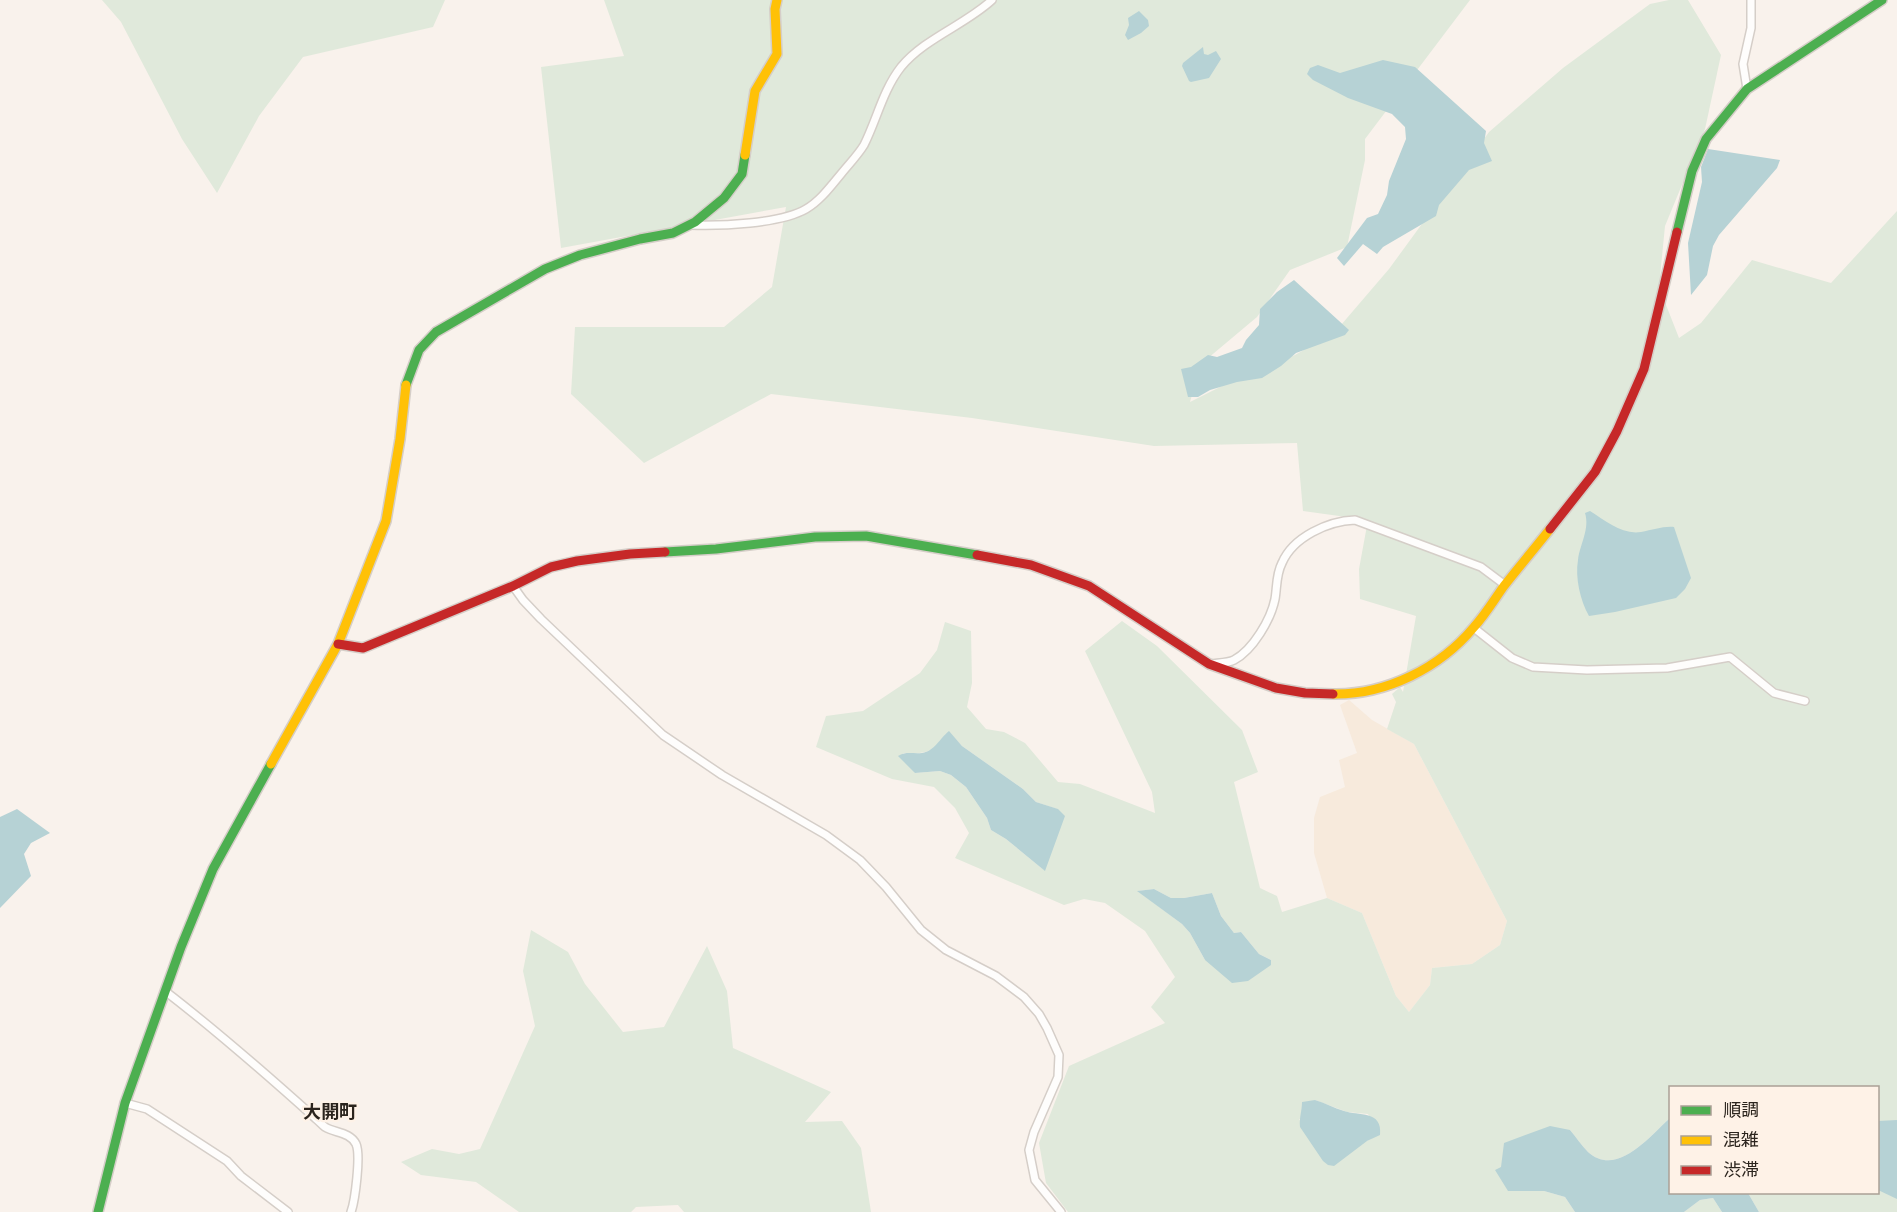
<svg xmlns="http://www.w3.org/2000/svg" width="1897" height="1212" font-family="'Golos Text','Noto Sans JP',sans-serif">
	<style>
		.built { fill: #f7eadc }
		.green { fill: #e0e9db; fill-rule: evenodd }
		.water { fill: #b6d2d5 }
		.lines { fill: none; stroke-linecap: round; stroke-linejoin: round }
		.street-casing { stroke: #d5cec8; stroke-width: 10 }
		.fast-casing { stroke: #d5cec8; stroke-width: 12 }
		.slow-casing { stroke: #d5cec8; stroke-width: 12 }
		.jam-casing { stroke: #d5cec8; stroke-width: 12 }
		.street { stroke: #fefdfc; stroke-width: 7 }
		.fast { stroke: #4caf50; stroke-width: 9 }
		.slow { stroke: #ffc107; stroke-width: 9 }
		.jam { stroke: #c62828; stroke-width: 9 }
		.labels { text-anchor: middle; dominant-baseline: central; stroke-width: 4.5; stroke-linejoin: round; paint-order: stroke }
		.quarter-label { font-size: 18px; font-weight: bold; fill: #2b241d; stroke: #fef2e7 }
	</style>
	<rect width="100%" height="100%" fill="#f9f2ec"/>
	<!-- built -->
	<path class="built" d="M 1349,700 L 1372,720 L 1414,744 L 1507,921 L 1500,945 L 1472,964 L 1432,968 L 1430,985 L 1409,1012 L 1396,996 L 1362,913 L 1327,898 L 1314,853 L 1314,818 L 1320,797 L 1345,787 L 1339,760 L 1357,753 L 1340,705 Z"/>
	<!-- green -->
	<g class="green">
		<path d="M 102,0 L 445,0 L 433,27 L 303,57 L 259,116 L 217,193 L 182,139 L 121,22 Z"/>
		<path d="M 604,0 L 1470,0 L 1365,139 L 1365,160 L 1347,247 L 1290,270 L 1257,317 L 1201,364 L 1190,402 L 1230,382 L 1295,355 L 1335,332 L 1389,269 L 1489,132 L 1563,68 L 1650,4 L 1669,0 L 1688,0 L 1721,55 L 1705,129 L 1665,226 L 1659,287 L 1679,338 L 1701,323 L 1752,260 L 1831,283 L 1897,211 L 1897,1212 L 1759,1212 L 1748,1193 L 1878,1192 L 1878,1088 L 1670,1088 L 1670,1118 C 1650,1136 1617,1178 1588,1152 C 1582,1146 1576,1137 1570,1130 L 1508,1191 L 1544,1191 L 1565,1197 L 1575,1212 L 1068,1212 L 1046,1183 L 1039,1143 L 1069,1066 L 1165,1023 L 1151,1007 L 1175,977 L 1145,931 L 1105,903 L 1084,899 L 1064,905 L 955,858 L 969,833 L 955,808 L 934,787 L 892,779 L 816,747 L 826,716 L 863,711 L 920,673 L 937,650 L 945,622 L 971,631 L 972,683 L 967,707 L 986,729 L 1004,732 L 1025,743 L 1058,782 L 1080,784 L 1155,813 L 1152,792 L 1085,651 L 1122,621 L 1157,646 L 1242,730 L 1258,772 L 1234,782 L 1260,888 L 1277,896 L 1282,912 L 1327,898 L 1362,913 L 1396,996 L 1409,1012 L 1430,985 L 1432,968 L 1472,964 L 1500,945 L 1507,921 L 1414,744 L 1387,729 L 1396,702 L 1392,694 L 1400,687 L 1403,692 L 1416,616 L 1360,599 L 1359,569 L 1368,520 L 1303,511 L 1297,443 L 1154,446 L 972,418 L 771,394 L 644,463 L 571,394 L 575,327 L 724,327 L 772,287 L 786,207 L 561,248 L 541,67 L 624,56 ZM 949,732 L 962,746 L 1023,789 L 1036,802 L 1057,809 L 1044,870 L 1006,839 L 991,830 L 987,818 L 966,787 L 951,775 L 940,771 L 915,773 L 903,753 C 914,753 927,755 936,746 C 941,741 943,736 949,732 ZM 1154,889 L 1171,898 L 1184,898 L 1212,893 L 1221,916 L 1234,933 L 1241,932 L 1259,954 L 1271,960 L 1205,960 L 1190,933 L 1182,924 L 1138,891 ZM 1315,1100 L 1347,1112 L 1368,1114 L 1380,1134 L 1367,1141 L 1299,1120 Z"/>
		<path d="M 531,930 L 568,952 L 585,984 L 623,1032 L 664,1027 L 707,946 L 727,991 L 733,1048 L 831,1092 L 805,1122 L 842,1121 L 861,1148 L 871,1212 L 684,1212 L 678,1205 L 636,1207 L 631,1212 L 519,1212 L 476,1182 L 421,1175 L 401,1162 L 432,1149 L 459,1154 L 480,1149 L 535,1026 L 523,971 Z"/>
		<path d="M 1713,1198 L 1722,1212 L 1684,1212 L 1700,1200 Z"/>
	</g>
	<!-- water -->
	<g class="water">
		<path d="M 1139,11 L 1148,20 L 1149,26 L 1141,33 L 1128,40 L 1125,35 L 1129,25 L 1128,18 Z"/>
		<path d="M 1203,47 L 1204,54 L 1208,55 L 1216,51 L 1221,59 L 1209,78 L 1191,82 L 1189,81 L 1182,66 L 1183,63 Z"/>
		<path d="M 1383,60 L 1415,67 L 1486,131 L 1484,143 L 1492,161 L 1469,170 L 1439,205 L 1436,216 L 1383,247 L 1377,254 L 1363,244 L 1344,266 L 1337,258 L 1367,218 L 1378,214 L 1387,195 L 1389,181 L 1406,139 L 1405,127 L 1392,114 L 1348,98 L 1313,80 L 1307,74 L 1310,68 L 1318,65 L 1340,73 Z"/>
		<path d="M 1708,149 L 1780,160 L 1777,168 L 1719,235 L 1713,246 L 1707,275 L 1691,295 L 1688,243 L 1702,182 L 1701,167 Z"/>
		<path d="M 1294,280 L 1349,330 L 1345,335 L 1296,353 L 1281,366 L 1262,378 L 1237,382 L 1210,390 L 1198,397 L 1188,397 L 1181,369 L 1191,367 L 1208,355 L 1217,357 L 1242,348 L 1246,340 L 1259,325 L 1260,309 L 1277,292 Z"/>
		<path d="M 1590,511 C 1606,521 1622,535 1641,532 C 1653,530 1663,526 1674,527 L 1691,578 L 1685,589 L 1676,598 L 1615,612 L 1589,616 C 1580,600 1575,577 1578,560 C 1580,544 1590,529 1585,513 Z"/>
		<path d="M 949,731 L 962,746 L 1023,789 L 1036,802 L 1058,809 L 1065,816 L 1045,871 L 1006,839 L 991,830 L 987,818 L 966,787 L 951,775 L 940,771 L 915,773 L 898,756 C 906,751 913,754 922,753 C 935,751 939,739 949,731 Z"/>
		<path d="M 17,809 L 50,833 L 31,843 L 24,854 L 31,876 L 0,908 L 0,817 Z"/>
		<path d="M 1154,889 L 1171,898 L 1184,898 L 1212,893 L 1221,916 L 1234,933 L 1241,932 L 1259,954 L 1271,960 L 1271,965 L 1248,981 L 1232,983 L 1205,960 L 1190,933 L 1182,924 L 1137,891 Z"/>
		<path d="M 1315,1100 C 1325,1103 1334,1108 1344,1111 C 1358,1116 1383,1110 1380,1135 L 1367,1141 L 1334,1166 L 1328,1165 L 1323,1161 L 1300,1127 C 1299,1118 1302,1111 1302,1102 Z"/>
		<path d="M 1670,1118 L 1670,1192 L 1748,1193 L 1759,1212 L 1722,1212 L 1713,1198 L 1700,1200 L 1684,1212 L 1575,1212 L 1565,1197 L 1544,1191 L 1508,1191 L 1495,1170 L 1501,1167 L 1504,1143 L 1550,1126 L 1570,1130 C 1576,1137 1582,1146 1588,1152 C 1617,1178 1650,1136 1670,1118 Z"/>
		<path d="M 1897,1120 L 1897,1199 L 1878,1190 L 1878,1121 Z"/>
	</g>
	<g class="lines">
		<!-- street casing -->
		<g class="street-casing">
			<g id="street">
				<path d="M 1747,89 L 1743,64 L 1751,28 L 1751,0"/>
				<path d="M 690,225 C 721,226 780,224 806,209 C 820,201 831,186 841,174 C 849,164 858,155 864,145 C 877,119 883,90 901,67 C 925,38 965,25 992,0"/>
				<path d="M 513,586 L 523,600 L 541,619 L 663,735 L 722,775 L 826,835 L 860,860 L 886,887 L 921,930 L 946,950 L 996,976 L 1024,997 L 1039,1014 L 1047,1028 L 1059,1055 L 1058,1077 L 1034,1132 L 1029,1150 L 1035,1180 L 1061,1212"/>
				<path d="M 1474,628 L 1512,658 L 1533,667 L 1587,670 L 1667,668 L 1730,657 L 1774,693 L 1805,701"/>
				<path d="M 1211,664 C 1218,663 1228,663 1234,660 C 1253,650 1271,619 1275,599 C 1277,588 1276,574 1282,563 C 1293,537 1328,521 1355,520 L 1481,567 L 1505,585"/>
				<path d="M 165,991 C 217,1031 266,1074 315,1118 C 318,1120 322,1125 325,1127 C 335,1133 350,1132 356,1144 C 361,1155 355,1201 351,1212"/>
				<path d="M 125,1103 L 147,1109 L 227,1161 L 241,1176 L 288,1212"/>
			</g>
		</g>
		<!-- fast casing -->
		<g class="fast-casing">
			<g id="fast">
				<path d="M 1677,232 L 1692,171 L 1706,139 L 1747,89 L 1882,0"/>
				<path d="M 406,385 L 419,350 L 436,332 L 545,269 L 580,255 L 640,239 L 673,233 L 695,222 L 724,198 L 742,174 L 745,155"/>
				<path d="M 665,552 L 716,549 L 815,537 L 866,536 L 977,555"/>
				<path d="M 98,1212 L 125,1103 L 181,947 L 213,869 L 271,764"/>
			</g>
		</g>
		<!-- slow casing -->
		<g class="slow-casing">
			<g id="slow">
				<path d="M 745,155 L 755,91 L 777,54 L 775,9 L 777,0"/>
				<path d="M 1333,694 C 1386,695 1440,668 1474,627 C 1485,615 1494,600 1504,586 C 1519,567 1535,548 1550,529"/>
				<path d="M 271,764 L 338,644 L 386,521 L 400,439 L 406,385"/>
			</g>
		</g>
		<!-- jam casing -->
		<g class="jam-casing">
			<g id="jam">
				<path d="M 1550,529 L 1595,472 L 1617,431 L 1644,369 L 1677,232"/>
				<path d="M 977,555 L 1031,565 L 1089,586 L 1209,664 L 1276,688 L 1305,693 L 1333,694"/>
				<path d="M 338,644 L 363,648 L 513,586 L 551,567 L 577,561 L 630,554 L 665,552"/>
			</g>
		</g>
		<!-- street -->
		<use href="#street" class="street"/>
		<!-- fast -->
		<use href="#fast" class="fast"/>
		<!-- slow -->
		<use href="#slow" class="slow"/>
		<!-- jam -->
		<use href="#jam" class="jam"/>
	</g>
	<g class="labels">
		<!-- quarter labels -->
		<g class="quarter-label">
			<text x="330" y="1111">大開町</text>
		</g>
	</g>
	<!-- legend -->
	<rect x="1669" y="1086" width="210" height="108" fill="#fef2e7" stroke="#aaa096" stroke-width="1.5"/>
	<rect x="1681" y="1106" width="30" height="9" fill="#4caf50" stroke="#aaa096" stroke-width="1.5"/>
	<text x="1723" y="1116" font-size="18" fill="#2b241d">順調</text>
	<rect x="1681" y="1136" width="30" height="9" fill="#ffc107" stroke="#aaa096" stroke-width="1.5"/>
	<text x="1723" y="1146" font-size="18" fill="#2b241d">混雑</text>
	<rect x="1681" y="1166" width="30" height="9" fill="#c62828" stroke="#aaa096" stroke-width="1.5"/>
	<text x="1723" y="1176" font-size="18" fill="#2b241d">渋滞</text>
</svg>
